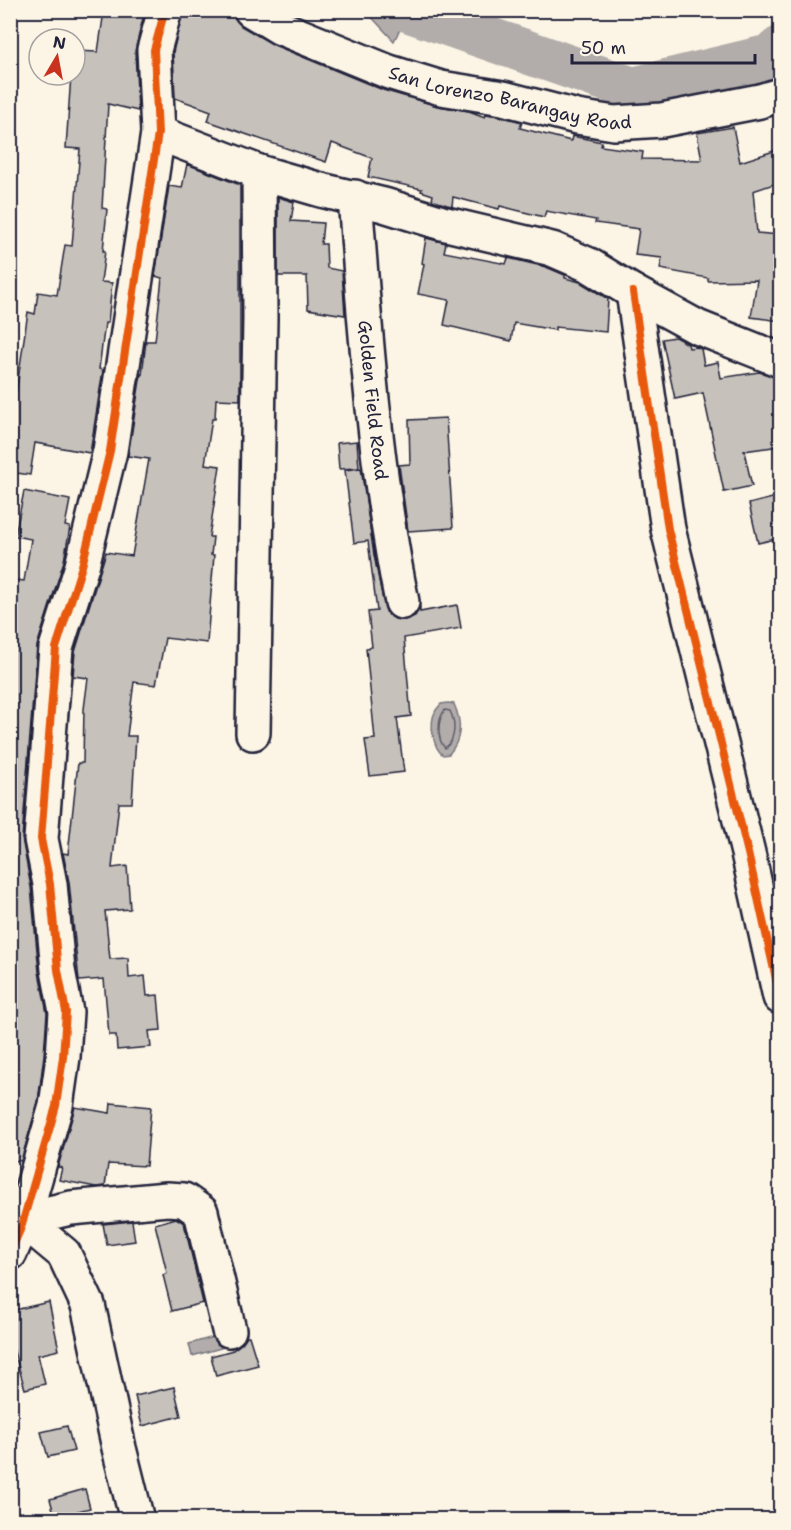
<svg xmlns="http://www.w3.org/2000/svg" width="791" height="1530" font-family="'Shantell Sans',sans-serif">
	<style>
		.water { fill: #b2adab; stroke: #78757e; stroke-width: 1.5 }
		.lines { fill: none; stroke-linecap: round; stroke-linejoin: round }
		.shore { stroke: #5c5a68; stroke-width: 1.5 }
		.river { stroke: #b2adab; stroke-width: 44 }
		.building { fill: #c6c1bb; stroke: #22223b; stroke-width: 1.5 }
		.minor-casing { stroke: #22223b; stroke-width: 38 }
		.minor { stroke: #fcf5e5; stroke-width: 33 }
		.cycleway-casing { stroke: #fcf5e5; stroke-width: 11 }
		.cycleway { stroke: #e8590c; stroke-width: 8 }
		.labels { text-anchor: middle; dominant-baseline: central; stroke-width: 4.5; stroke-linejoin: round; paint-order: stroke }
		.street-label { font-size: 18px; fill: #22223b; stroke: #fcf5e5 }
	</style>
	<rect width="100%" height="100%" fill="#fcf5e5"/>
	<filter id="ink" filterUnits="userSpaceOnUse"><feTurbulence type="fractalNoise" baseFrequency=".0167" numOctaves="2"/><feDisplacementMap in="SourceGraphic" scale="12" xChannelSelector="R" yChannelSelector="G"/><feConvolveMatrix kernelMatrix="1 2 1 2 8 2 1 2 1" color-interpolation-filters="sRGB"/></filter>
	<g filter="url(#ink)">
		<!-- water -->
		<g class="water">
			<path d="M 366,11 L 409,11 L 394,41 Z"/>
			<path d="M 448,703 L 454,704 C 462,722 462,739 449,754 L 443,755 C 433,748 429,724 435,712 C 436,709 439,707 441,704 Z"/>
			<path d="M 217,1336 L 221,1348 L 192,1356 L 189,1344 Z"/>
		</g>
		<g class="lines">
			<!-- shore -->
			<path class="shore" d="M 445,710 L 450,711 C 456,723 456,740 445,748 C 437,740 437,719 445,710 Z"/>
			<!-- river -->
			<path class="river" d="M 407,10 L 633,89 L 771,56 L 780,48"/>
		</g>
		<!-- building -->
		<g class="building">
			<path d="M 141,10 L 145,10 L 135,51 L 138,111 L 108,104 L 102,208 L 107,209 L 103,251 L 105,251 L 101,282 L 112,283 L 108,323 L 105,323 L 99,369 L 103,370 L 90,453 L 35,443 L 30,475 L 10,472 L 10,434 L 28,312 L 35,314 L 38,292 L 57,295 L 65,245 L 72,246 L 80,149 L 66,148 L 71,75 L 75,75 L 75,51 L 98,52 L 104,11 L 139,17 Z"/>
			<path d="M 183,10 L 217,10 L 234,16 L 241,26 L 274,45 L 383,90 L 438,106 L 469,111 L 485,117 L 486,114 L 499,116 L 522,122 L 520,128 L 571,141 L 572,136 L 602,142 L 601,146 L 643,152 L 642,159 L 702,160 L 697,133 L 733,127 L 740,162 L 780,149 L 780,182 L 753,191 L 757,233 L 780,235 L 780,321 L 751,317 L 757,280 L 708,281 L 708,278 L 660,269 L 662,258 L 635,255 L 639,229 L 595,223 L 596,220 L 546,211 L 544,217 L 500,206 L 499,209 L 453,197 L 452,206 L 447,205 L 432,200 L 433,195 L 421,191 L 422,189 L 368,177 L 372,158 L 332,143 L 326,162 L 208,121 L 211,111 L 175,98 L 173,52 Z"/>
			<path d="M 187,164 L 240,185 L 240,400 L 216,399 L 215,419 L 212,419 L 205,464 L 220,466 L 209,537 L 213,537 L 211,555 L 214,555 L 207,643 L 165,638 L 156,685 L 134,682 L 127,736 L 136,736 L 132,803 L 119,803 L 112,868 L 127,866 L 130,909 L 105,911 L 110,959 L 128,958 L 129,978 L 145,976 L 147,996 L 158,995 L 161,1030 L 149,1031 L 151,1047 L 117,1050 L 116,1035 L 109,1035 L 104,979 L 79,981 L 69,882 L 63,853 L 68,854 L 78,763 L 83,763 L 84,709 L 88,678 L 73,676 L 75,652 L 106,552 L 132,556 L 149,459 L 128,456 L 141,374 L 142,375 L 146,341 L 155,341 L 162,278 L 155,276 L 169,186 L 182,188 Z"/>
			<path d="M 278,197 L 294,202 L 291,221 L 323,223 L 321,244 L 326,244 L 327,268 L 342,271 L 345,315 L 308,309 L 307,276 L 278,276 Z"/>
			<path d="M 426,238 L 446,243 L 444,252 L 506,264 L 508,258 L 546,267 L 565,275 L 565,278 L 580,282 L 608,299 L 606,332 L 555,327 L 555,330 L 514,323 L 511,341 L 444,325 L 449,300 L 418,294 L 424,264 L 422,263 Z"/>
			<path d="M 675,337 L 688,344 L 689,348 L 696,347 L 701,349 L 704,365 L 718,362 L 721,378 L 759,372 L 780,378 L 780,446 L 744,451 L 752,486 L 724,492 L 703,393 L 675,399 L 662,339 Z"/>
			<path d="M 446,418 L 453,528 L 408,531 L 399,465 L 410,464 L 409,420 Z"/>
			<path d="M 357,441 L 359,468 L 339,469 L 337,443 Z"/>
			<path d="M 361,468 L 374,555 L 384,605 L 387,614 L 395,619 L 405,620 L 415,616 L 420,608 L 420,612 L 457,605 L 461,628 L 404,638 L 411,716 L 397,718 L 404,772 L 370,776 L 365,740 L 375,739 L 366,648 L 372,647 L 368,612 L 377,611 L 368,541 L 354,543 L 345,470 Z"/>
			<path d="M 24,491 L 70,500 L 65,526 L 70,527 L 64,561 L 37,646 L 22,838 L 31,887 L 39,972 L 47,1013 L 44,1055 L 38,1102 L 21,1161 L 10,1160 L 10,579 L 24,581 L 31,539 L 15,536 Z"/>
			<path d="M 780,496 L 780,538 L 758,543 L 749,504 Z"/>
			<path d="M 111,1103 L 151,1107 L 146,1166 L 108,1164 L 105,1186 L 96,1187 L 59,1180 L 62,1168 L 58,1167 L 75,1107 L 110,1113 Z"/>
			<path d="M 176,1218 L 184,1223 L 203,1303 L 172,1311 L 163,1275 L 167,1273 L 155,1224 Z"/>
			<path d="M 132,1221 L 135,1241 L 107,1245 L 103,1224 Z"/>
			<path d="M 49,1302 L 59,1350 L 38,1355 L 45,1384 L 25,1389 L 10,1338 L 10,1311 Z"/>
			<path d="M 247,1336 L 249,1336 L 258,1365 L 216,1376 L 211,1356 L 233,1350 L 242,1343 Z"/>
			<path d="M 174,1387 L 181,1416 L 142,1426 L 135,1396 Z"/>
			<path d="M 67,1426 L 74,1451 L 48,1457 L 41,1432 Z"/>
			<path d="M 85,1489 L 90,1508 L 55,1517 L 50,1499 Z"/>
		</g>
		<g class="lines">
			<!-- minor casing -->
			<g class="minor-casing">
				<g id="minor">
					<path id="s1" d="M 251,10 L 281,28 L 389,72 L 441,88 L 503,98 L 577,117 L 614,123 L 662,120 L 760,101 L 780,95"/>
					<path d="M 158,133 L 259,172 L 321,190 L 384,205 L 442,223 L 552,249 L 589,265 L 633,292 L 697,327 L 780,360"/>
					<path id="s2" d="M 355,197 C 365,332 375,469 402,602"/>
					<path d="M 633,292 L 668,529 L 748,853 L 780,997"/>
					<path d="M 253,733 L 260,318 L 259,172"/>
					<path d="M 22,1219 L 64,1254 L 88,1305 L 119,1448 L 137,1520"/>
					<path d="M 22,1219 L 71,1208 L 167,1199 L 184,1200 L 201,1212 L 229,1330"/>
					<path d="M 10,1253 L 21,1228 L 56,1106 L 63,1057 L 66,1012 L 58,970 L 50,884 L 41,839 L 56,648 L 82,566 L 110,451 L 158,133 L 154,50 L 165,10"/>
				</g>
			</g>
			<!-- minor -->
			<use href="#minor" class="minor"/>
			<!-- cycleway casing -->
			<g class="cycleway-casing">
				<g id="cycleway">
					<path d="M 633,292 L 668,529 L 748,853 L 780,997"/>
					<path d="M 10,1253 L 21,1228 L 56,1106 L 63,1057 L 66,1012 L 58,970 L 50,884 L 41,839 L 56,648 L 82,566 L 110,451 L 158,133 L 154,50 L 165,10"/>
				</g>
			</g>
			<!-- cycleway -->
			<use href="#cycleway" class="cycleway"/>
		</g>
	</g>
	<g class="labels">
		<!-- street labels -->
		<g class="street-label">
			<text stroke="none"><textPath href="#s1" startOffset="276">San Lorenzo Barangay Road</textPath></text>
			<text stroke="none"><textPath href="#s2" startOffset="204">Golden Field Road</textPath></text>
		</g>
	</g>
	<!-- margin -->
	<rect width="791" height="1530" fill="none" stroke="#fcf5e5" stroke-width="36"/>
	<rect x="18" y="18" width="755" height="1494" fill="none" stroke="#22223b" stroke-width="2" filter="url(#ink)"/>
	<!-- north arrow -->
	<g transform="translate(57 57) rotate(10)"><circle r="28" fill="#fcf5e5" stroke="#a5a1a1" stroke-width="1.5"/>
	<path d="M0-4.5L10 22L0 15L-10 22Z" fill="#c8321e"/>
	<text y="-9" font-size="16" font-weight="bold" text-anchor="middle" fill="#22223b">N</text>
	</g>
	<!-- scale -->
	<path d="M572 54v9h183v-9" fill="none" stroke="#22223b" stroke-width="3"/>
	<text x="581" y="54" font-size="18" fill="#22223b" stroke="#fcf5e5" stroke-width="4.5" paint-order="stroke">50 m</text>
</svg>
